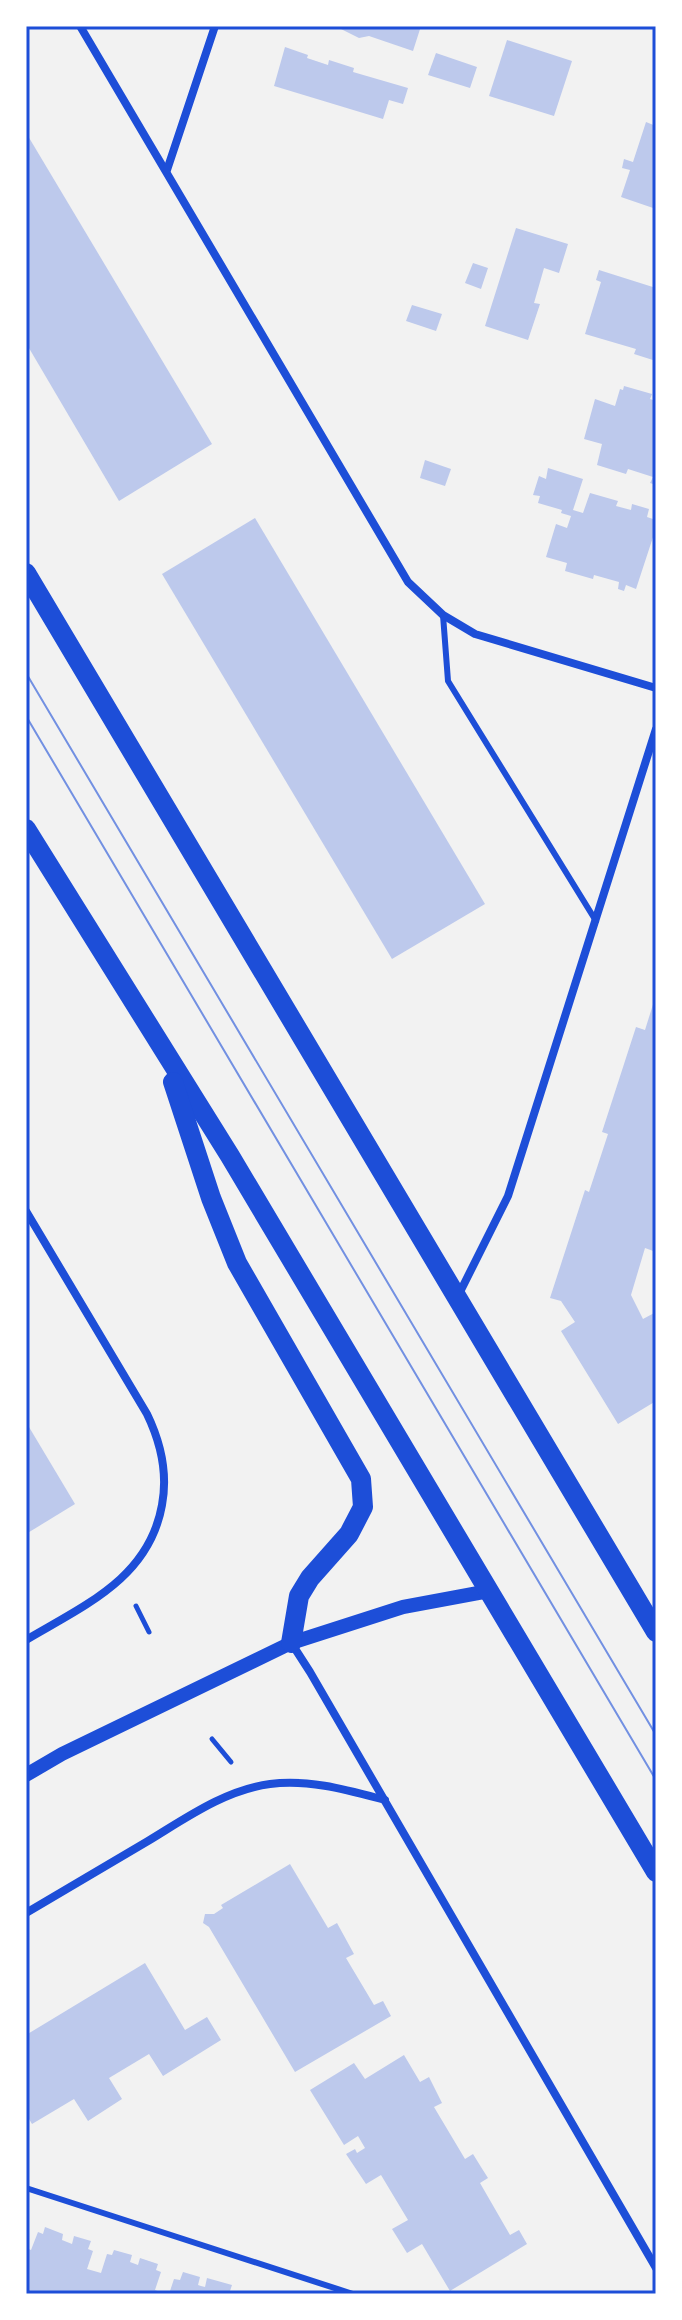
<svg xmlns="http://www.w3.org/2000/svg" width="682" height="2320" font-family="'Noto Sans',sans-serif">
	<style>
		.building { fill: #bdc9ec }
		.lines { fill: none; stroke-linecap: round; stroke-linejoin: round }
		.path { stroke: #1d4ed8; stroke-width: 5 }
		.service { stroke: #1d4ed8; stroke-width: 6 }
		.minor { stroke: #1d4ed8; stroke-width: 8 }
		.tertiary { stroke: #1d4ed8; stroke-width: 14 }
		.primary { stroke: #1d4ed8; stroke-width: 20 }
		.tram { stroke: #7290e2; stroke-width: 2 }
		.neatline { fill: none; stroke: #1d4ed8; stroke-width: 3 }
	</style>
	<rect width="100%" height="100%" fill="#f2f2f2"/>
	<!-- building -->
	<g class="building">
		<path d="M 335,26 L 421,26 L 413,51 L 369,36 L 359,38 Z"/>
		<path d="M 507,40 L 572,61 L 554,116 L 489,96 Z"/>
		<path d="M 285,47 L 308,55 L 307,58 L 328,65 L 329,60 L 354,68 L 353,72 L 408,88 L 403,104 L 389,100 L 383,119 L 274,86 Z"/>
		<path d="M 436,53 L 477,67 L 470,88 L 428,75 Z"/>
		<path d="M 646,122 L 656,126 L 656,209 L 621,197 L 630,170 L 622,168 L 624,159 L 633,162 Z"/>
		<path d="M 28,136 L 212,444 L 119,501 L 26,343 L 26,137 Z"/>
		<path d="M 516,228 L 568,244 L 559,273 L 544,268 L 534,303 L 540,304 L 528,340 L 485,326 Z"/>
		<path d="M 473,263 L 488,268 L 481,289 L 465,283 Z"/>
		<path d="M 599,270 L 656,288 L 656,361 L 634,354 L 636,349 L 585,334 L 601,282 L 596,280 Z"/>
		<path d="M 412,305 L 442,314 L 436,331 L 406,321 Z"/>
		<path d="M 624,386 L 652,394 L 650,399 L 656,401 L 656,485 L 650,483 L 653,477 L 628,469 L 626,474 L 597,465 L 602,444 L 584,439 L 595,399 L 615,406 L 620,389 L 623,390 Z"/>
		<path d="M 425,460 L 451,469 L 445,486 L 420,478 Z"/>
		<path d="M 548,468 L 583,479 L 573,510 L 583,513 L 590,493 L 618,501 L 616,506 L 631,510 L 632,504 L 649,509 L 647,517 L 656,520 L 656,528 L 636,589 L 626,585 L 624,591 L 618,589 L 619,582 L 594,575 L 593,579 L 565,571 L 567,563 L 546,557 L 556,524 L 567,528 L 571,516 L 561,513 L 562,510 L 538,503 L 540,496 L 533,495 L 539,476 L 546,479 Z"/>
		<path d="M 255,518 L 485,904 L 392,959 L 162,574 Z"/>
		<path d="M 655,998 L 656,1252 L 645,1248 L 631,1295 L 643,1319 L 656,1312 L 656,1401 L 618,1424 L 561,1331 L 575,1322 L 561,1301 L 550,1298 L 585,1190 L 589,1192 L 608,1134 L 602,1132 L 636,1027 L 645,1030 Z"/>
		<path d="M 26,1422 L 75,1504 L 26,1534 Z"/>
		<path d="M 290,1864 L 328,1928 L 337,1923 L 354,1954 L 346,1958 L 374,2005 L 383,2001 L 391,2016 L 295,2072 L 209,1927 L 203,1923 L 205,1914 L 214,1914 L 223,1908 L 221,1905 Z"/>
		<path d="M 145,1963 L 185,2030 L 207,2017 L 221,2040 L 163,2076 L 149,2054 L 109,2078 L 122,2099 L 88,2121 L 74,2099 L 32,2124 L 26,2114 L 26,2035 Z"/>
		<path d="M 404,2055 L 420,2082 L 429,2077 L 442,2103 L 434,2107 L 465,2159 L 473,2154 L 481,2167 L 488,2178 L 480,2183 L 510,2235 L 519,2230 L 527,2244 L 450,2291 L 422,2244 L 407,2253 L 392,2229 L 408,2220 L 381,2175 L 366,2184 L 346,2154 L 355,2149 L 357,2153 L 365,2148 L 358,2136 L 344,2145 L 310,2090 L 354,2063 L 365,2079 Z"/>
		<path d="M 45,2227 L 63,2234 L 62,2240 L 72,2244 L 74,2236 L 91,2241 L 88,2249 L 93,2251 L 87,2269 L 101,2273 L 107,2254 L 112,2255 L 114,2250 L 132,2255 L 130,2262 L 138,2265 L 140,2258 L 158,2264 L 156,2270 L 161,2272 L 155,2290 L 166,2294 L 26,2294 L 26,2248 L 31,2250 L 38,2232 L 43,2234 Z"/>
		<path d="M 183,2272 L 200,2277 L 198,2285 L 201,2286 L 205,2287 L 207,2278 L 232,2285 L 229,2294 L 169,2294 L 174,2279 L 180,2280 Z"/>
	</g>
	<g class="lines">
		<!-- path -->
		<g class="path">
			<path d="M 136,1606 L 149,1632"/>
			<path d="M 212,1739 L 231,1762"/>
		</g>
		<!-- service -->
		<g class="service">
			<path d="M 443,615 L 448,681 L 596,921"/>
			<path d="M 26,2188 L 353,2294"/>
		</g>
		<!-- minor -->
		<g class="minor">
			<path d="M 80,26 L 408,582 L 443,615 L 475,634 L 656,688"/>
			<path d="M 167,170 L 215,26"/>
			<path d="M 26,1211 L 147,1414 C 161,1443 168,1473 162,1505 C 149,1578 85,1605 26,1640"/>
			<path d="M 459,1294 L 508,1196 L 656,729"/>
			<path d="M 292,1644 L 310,1672 L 656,2268"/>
			<path d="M 26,1913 C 67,1889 107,1865 148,1841 C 186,1818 225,1790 270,1784 C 309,1779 347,1790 385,1800"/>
		</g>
		<!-- tertiary -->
		<path class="tertiary" d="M 26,1775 L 62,1754 L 291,1643 L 403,1607 L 489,1591"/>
		<!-- primary -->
		<g class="primary">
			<path d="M 26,573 L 656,1632"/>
			<path d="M 26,829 L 230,1156 L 656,1872"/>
			<path d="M 173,1082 L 211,1198 L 237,1263 L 361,1479 L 363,1507 L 349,1534 L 310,1578 L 299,1596 L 291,1643"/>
		</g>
		<!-- tram -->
		<g class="tram">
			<path d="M 26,673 L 656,1735"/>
			<path d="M 26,716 L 656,1780"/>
		</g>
	</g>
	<!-- border -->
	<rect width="682" height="2320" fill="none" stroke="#ffffff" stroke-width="56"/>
	<rect x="28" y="28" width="626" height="2264" class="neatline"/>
</svg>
